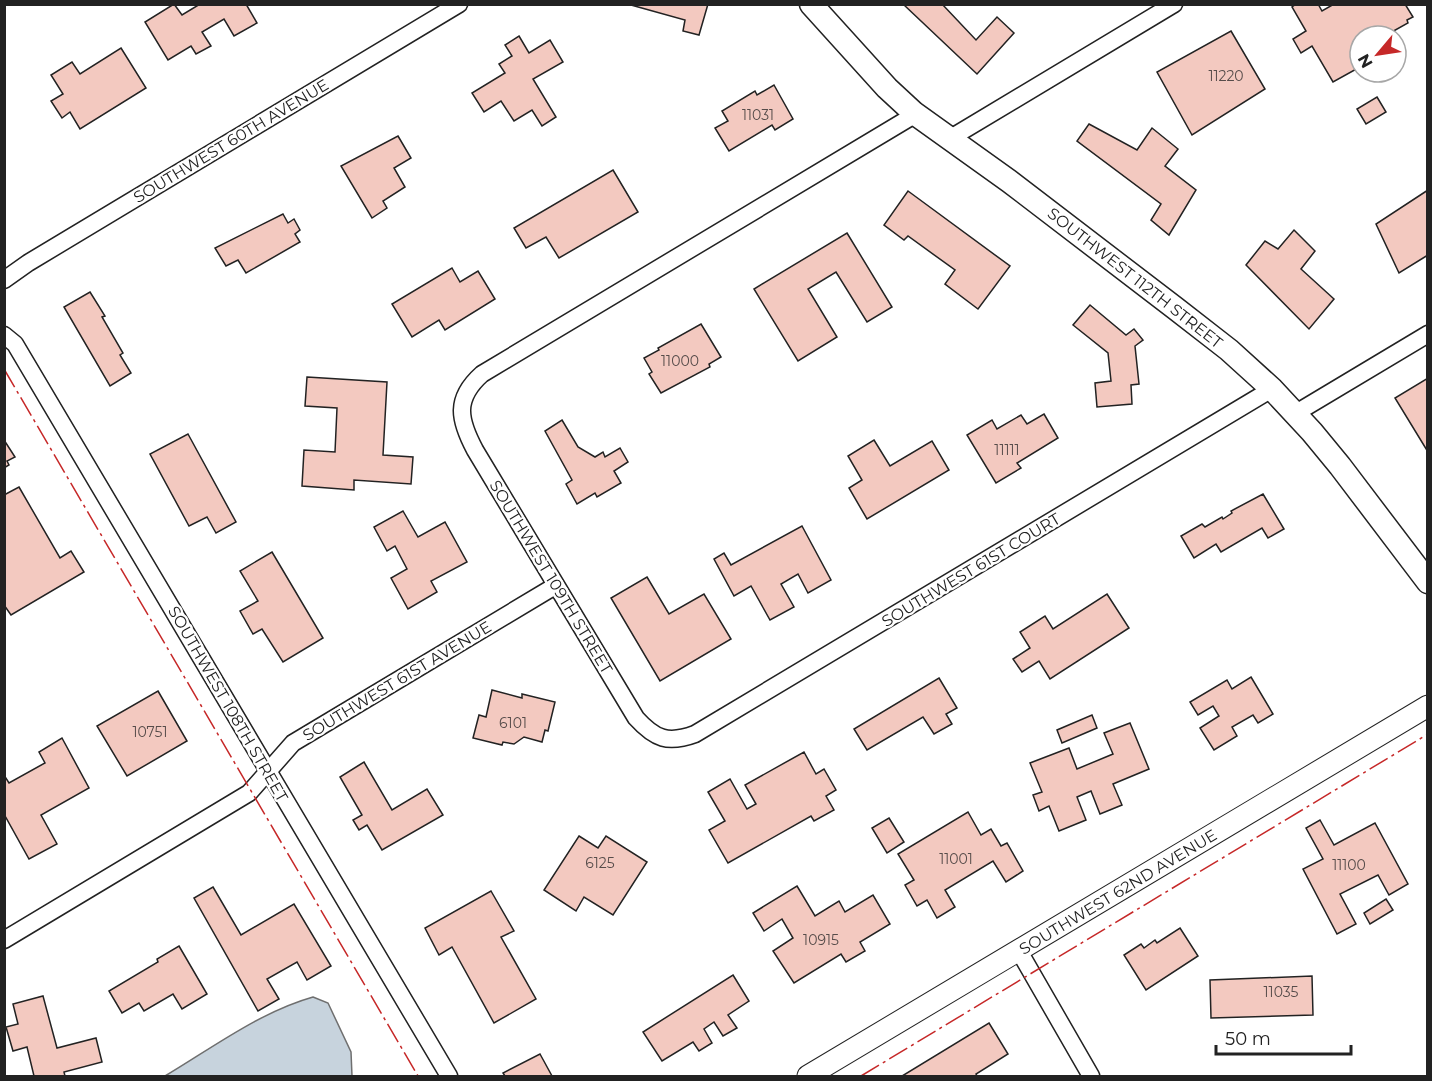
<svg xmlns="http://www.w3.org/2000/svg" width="1432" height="1081" font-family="Montserrat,sans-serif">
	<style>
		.water { fill: #c7d3dd; stroke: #6f6f6f; stroke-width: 1.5 }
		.building { fill: #f3c9c0; stroke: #222; stroke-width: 1.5 }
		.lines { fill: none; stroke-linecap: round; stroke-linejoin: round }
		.minor-casing { stroke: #222; stroke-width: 19 }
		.tertiary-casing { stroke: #222; stroke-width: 23 }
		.secondary-casing { stroke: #222; stroke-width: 25 }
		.minor { stroke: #fff; stroke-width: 16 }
		.tertiary { stroke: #fff; stroke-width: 21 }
		.secondary { stroke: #fff; stroke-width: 22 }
		.power { stroke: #c62828; stroke-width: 1.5; stroke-dasharray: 21 4.5 3 4.5; stroke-linecap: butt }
		.labels { text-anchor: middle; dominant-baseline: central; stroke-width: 4.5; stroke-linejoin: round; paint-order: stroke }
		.number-label { font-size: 14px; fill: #564c4a }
		.street-label { font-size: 16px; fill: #222; stroke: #fff }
	</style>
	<rect width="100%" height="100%" fill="#fff"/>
	<!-- water -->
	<path class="water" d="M 313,997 L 328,1003 L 351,1052 L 352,1076 L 165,1076 C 212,1048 260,1012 313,997 Z"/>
	<!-- building -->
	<g class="building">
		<path d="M 174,4 L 182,15 L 200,4 L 246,4 L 257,23 L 234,36 L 224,19 L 202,32 L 211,46 L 196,54 L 191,46 L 168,60 L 145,22 Z"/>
		<path d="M 708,4 L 699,35 L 683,31 L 685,20 L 631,5 Z"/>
		<path d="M 903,4 L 942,4 L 976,40 L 997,17 L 1014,33 L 977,74 Z"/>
		<path d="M 1296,4 L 1318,4 L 1322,11 L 1334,4 L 1405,4 L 1413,17 L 1407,20 L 1408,23 L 1390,33 L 1388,31 L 1382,36 L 1360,36 L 1360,67 L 1333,82 L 1312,46 L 1301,53 L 1293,39 L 1306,31 L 1292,7 Z"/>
		<path d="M 1231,31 L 1265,89 L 1192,135 L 1157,72 Z"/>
		<path d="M 519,36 L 529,53 L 550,40 L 563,62 L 533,79 L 556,117 L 542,126 L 532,110 L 514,121 L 501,101 L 484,112 L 472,93 L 505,73 L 499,64 L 512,56 L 505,45 Z"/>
		<path d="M 121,48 L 146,88 L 80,129 L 70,112 L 62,118 L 51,101 L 63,94 L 51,75 L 72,62 L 80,74 Z"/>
		<path d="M 774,85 L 793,119 L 775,130 L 772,125 L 729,151 L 715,128 L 728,121 L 722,111 L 755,91 L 757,95 Z"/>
		<path d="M 1377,97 L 1386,112 L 1366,124 L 1357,109 Z"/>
		<path d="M 1089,124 L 1137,150 L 1152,128 L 1178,149 L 1165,166 L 1196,190 L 1169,235 L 1151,220 L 1161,204 L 1077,141 Z"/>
		<path d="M 398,136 L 411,158 L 394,168 L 405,187 L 383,201 L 387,208 L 372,218 L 341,166 Z"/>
		<path d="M 613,170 L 638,212 L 559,258 L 546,237 L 526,248 L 514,228 Z"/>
		<path d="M 1428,190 L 1428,255 L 1399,273 L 1376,224 Z"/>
		<path d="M 908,191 L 1010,266 L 978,309 L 945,284 L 955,270 L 908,236 L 904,240 L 884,225 Z"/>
		<path d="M 283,214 L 288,223 L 294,219 L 300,230 L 295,234 L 300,242 L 246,273 L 238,260 L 226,266 L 215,248 Z"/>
		<path d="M 1294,230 L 1315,251 L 1301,269 L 1334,299 L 1309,329 L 1246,265 L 1265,241 L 1278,249 Z"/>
		<path d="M 847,233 L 892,307 L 867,322 L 836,272 L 808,289 L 837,337 L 798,361 L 754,289 Z"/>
		<path d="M 452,268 L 460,282 L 478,271 L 495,299 L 445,330 L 439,320 L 412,337 L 392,304 Z"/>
		<path d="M 90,292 L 105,316 L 102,317 L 123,353 L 120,355 L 131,373 L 110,386 L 64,307 Z"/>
		<path d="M 1090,305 L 1126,335 L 1134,329 L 1143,340 L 1135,346 L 1139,384 L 1131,385 L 1132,404 L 1097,407 L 1095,383 L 1111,381 L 1108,353 L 1073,325 Z"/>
		<path d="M 701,324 L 721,357 L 709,364 L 710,367 L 661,393 L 649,374 L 652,372 L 644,358 L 659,350 L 658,348 Z"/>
		<path d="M 307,377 L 387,382 L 383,455 L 413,457 L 411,484 L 354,480 L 354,490 L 302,486 L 304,450 L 335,452 L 337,408 L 305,406 Z"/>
		<path d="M 1428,378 L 1428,452 L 1395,398 Z"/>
		<path d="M 1044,414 L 1058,438 L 1017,463 L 1021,468 L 996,483 L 967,435 L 992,420 L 997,429 L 1021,415 L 1027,424 Z"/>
		<path d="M 562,420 L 578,447 L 595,457 L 603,452 L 605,457 L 620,448 L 628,462 L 614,471 L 621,483 L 597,497 L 595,493 L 577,504 L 566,484 L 572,480 L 545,431 Z"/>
		<path d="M 188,434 L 236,522 L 216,533 L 207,517 L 189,526 L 150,454 Z"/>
		<path d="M 4,440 L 15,457 L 7,461 L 9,465 L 4,468 Z"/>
		<path d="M 874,440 L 890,466 L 932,441 L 949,470 L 867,519 L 849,488 L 862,480 L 848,456 Z"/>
		<path d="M 19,487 L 60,558 L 71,551 L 84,572 L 11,615 L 4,605 L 4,495 Z"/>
		<path d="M 1263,494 L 1284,529 L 1268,538 L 1262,528 L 1221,552 L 1216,544 L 1194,558 L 1181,536 L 1202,524 L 1205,527 L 1222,517 L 1223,519 L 1232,513 L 1231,511 Z"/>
		<path d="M 403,511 L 418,537 L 445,522 L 467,562 L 431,581 L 437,592 L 408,609 L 391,578 L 407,569 L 395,546 L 387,551 L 374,527 Z"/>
		<path d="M 802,526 L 831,580 L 808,593 L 798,574 L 781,584 L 794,607 L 770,620 L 751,586 L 734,596 L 714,559 L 724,553 L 731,565 Z"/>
		<path d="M 272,552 L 323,638 L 283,662 L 262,629 L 253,634 L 240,611 L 258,601 L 240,571 Z"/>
		<path d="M 647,577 L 669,614 L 704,594 L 731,639 L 660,681 L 611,598 Z"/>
		<path d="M 1107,594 L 1129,628 L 1050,679 L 1039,661 L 1022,672 L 1013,659 L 1030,648 L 1020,632 L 1045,616 L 1053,629 Z"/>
		<path d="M 1251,677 L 1273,714 L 1258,723 L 1253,715 L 1232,727 L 1237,736 L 1214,750 L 1200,728 L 1219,716 L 1213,706 L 1198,715 L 1190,702 L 1227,680 L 1232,689 Z"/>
		<path d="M 939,678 L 957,708 L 946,714 L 952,724 L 934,734 L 923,717 L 867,750 L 854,729 Z"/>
		<path d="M 492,690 L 522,698 L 522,694 L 555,702 L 548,731 L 545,730 L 542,742 L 524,737 L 514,744 L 503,742 L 502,745 L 473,738 L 479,715 L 486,717 Z"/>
		<path d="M 158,691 L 187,741 L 127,776 L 97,726 Z"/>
		<path d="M 1092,715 L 1097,728 L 1062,743 L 1057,730 Z"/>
		<path d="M 1130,723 L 1149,769 L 1113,784 L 1122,805 L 1100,814 L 1091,791 L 1077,797 L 1086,820 L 1059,831 L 1049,806 L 1039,811 L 1033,795 L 1042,792 L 1030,763 L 1069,748 L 1077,769 L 1113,754 L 1104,733 Z"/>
		<path d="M 62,738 L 89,788 L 41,815 L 57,844 L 29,859 L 4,814 L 4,775 L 9,783 L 45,763 L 39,752 Z"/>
		<path d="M 804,752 L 816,774 L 824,769 L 836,790 L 826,796 L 834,810 L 814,821 L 811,816 L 728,863 L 709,830 L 725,821 L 708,792 L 730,779 L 747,809 L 756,804 L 745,785 Z"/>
		<path d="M 364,762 L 392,810 L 427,789 L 443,815 L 382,850 L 367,825 L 359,830 L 353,820 L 362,815 L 340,777 Z"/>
		<path d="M 968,812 L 981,835 L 991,829 L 1001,846 L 1007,843 L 1023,871 L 1006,882 L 993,861 L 945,890 L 955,907 L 937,918 L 927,900 L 917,906 L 905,885 L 914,880 L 898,854 Z"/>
		<path d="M 889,818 L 904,842 L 887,853 L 872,828 Z"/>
		<path d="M 1320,820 L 1334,845 L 1375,823 L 1408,884 L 1389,895 L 1378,875 L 1340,894 L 1356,924 L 1337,934 L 1303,869 L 1323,859 L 1306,828 Z"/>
		<path d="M 579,836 L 598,848 L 606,836 L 647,862 L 613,915 L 584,897 L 576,911 L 544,890 Z"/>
		<path d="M 797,886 L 815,916 L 839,901 L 845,912 L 873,895 L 890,924 L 860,942 L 865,951 L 846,962 L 841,954 L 794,983 L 773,951 L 793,938 L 782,919 L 764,931 L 753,913 Z"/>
		<path d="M 213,887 L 241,935 L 294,904 L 331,966 L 307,980 L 297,962 L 267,979 L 279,999 L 258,1011 L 194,898 Z"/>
		<path d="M 491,891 L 514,931 L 501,937 L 536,999 L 494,1023 L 452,947 L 439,955 L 425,928 Z"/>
		<path d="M 1386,899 L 1393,910 L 1370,924 L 1364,913 Z"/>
		<path d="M 1180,928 L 1198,956 L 1146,990 L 1124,955 L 1141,944 L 1144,948 L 1155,940 L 1157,943 Z"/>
		<path d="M 179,946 L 207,994 L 182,1009 L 173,994 L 144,1011 L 139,1003 L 122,1013 L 109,991 L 158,962 L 157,959 Z"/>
		<path d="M 733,975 L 749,1001 L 728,1015 L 737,1028 L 723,1036 L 714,1022 L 704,1029 L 712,1043 L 699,1051 L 693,1042 L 662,1061 L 643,1032 Z"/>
		<path d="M 1312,976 L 1313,1015 L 1211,1018 L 1210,980 Z"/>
		<path d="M 43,996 L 57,1048 L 96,1038 L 102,1062 L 64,1072 L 65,1076 L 34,1076 L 27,1047 L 13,1051 L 6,1027 L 18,1024 L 13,1004 Z"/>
		<path d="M 989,1023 L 1008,1054 L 976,1074 L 977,1076 L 902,1076 Z"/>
		<path d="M 540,1054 L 552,1076 L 505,1076 L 503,1073 Z"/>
	</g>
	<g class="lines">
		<!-- minor casing -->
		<g class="minor-casing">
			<g id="minor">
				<path d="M 916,114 L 482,374 C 454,399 459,420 475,450 L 636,718 C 655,739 668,744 695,734 L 1272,389"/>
				<path d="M 949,139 L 1174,4"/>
				<path d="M 4,280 L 28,263 L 459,4"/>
				<path d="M 4,335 L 15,344 L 449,1076"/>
				<path d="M 1296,413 L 1428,334"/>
				<path d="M 4,940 L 249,793 L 293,743 L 555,586"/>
				<path d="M 1019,951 L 1091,1076"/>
			</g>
		</g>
		<!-- tertiary casing -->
		<g class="tertiary-casing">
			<path id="tertiary" d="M 808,1076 L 1428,706"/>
		</g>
		<!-- secondary casing -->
		<g class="secondary-casing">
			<path id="secondary" d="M 811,4 L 887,88 L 914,113 L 1009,181 L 1175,308 L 1229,350 L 1272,389 L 1312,432 L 1340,466 L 1428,582"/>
		</g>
		<!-- minor -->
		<use href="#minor" class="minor"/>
		<!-- tertiary -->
		<use href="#tertiary" class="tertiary"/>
		<!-- secondary -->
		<use href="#secondary" class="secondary"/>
		<!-- power -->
		<g class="power">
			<path d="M 4,369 L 418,1076"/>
			<path d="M 861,1076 L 1428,734"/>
		</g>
	</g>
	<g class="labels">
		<!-- number labels -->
		<g class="number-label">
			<text x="1226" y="76">11220</text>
			<text x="758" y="115">11031</text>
			<text x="680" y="361">11000</text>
			<text x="1007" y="450">11111</text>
			<text x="513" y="723">6101</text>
			<text x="150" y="732">10751</text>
			<text x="956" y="859">11001</text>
			<text x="600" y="863">6125</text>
			<text x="1349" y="865">11100</text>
			<text x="821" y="940">10915</text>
			<text x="1281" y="992">11035</text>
		</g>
		<!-- street labels -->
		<g class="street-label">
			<text transform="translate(231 141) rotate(-31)">SOUTHWEST 60TH AVENUE</text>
			<text transform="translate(1135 278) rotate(38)">SOUTHWEST 112TH STREET</text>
			<text transform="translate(971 570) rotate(-31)">SOUTHWEST 61ST COURT</text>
			<text transform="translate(551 577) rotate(59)">SOUTHWEST 109TH STREET</text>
			<text transform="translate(397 681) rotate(-31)">SOUTHWEST 61ST AVENUE</text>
			<text transform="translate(228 704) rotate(60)">SOUTHWEST 108TH STREET</text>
			<text transform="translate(1118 892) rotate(-31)">SOUTHWEST 62ND AVENUE</text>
		</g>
	</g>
	<!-- border -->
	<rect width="1432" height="1081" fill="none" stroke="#222222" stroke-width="12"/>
	<!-- north arrow -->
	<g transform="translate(1378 54) rotate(241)"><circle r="28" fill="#ffffff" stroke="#a7a7a7" stroke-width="1.5"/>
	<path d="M0-4.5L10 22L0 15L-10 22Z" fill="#c62828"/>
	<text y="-9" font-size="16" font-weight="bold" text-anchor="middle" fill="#222222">N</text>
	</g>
	<!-- scale -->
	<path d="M1216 1045v9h135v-9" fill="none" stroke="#222222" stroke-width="3"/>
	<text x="1225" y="1045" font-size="18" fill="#222222" stroke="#ffffff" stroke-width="4.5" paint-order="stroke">50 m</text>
</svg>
